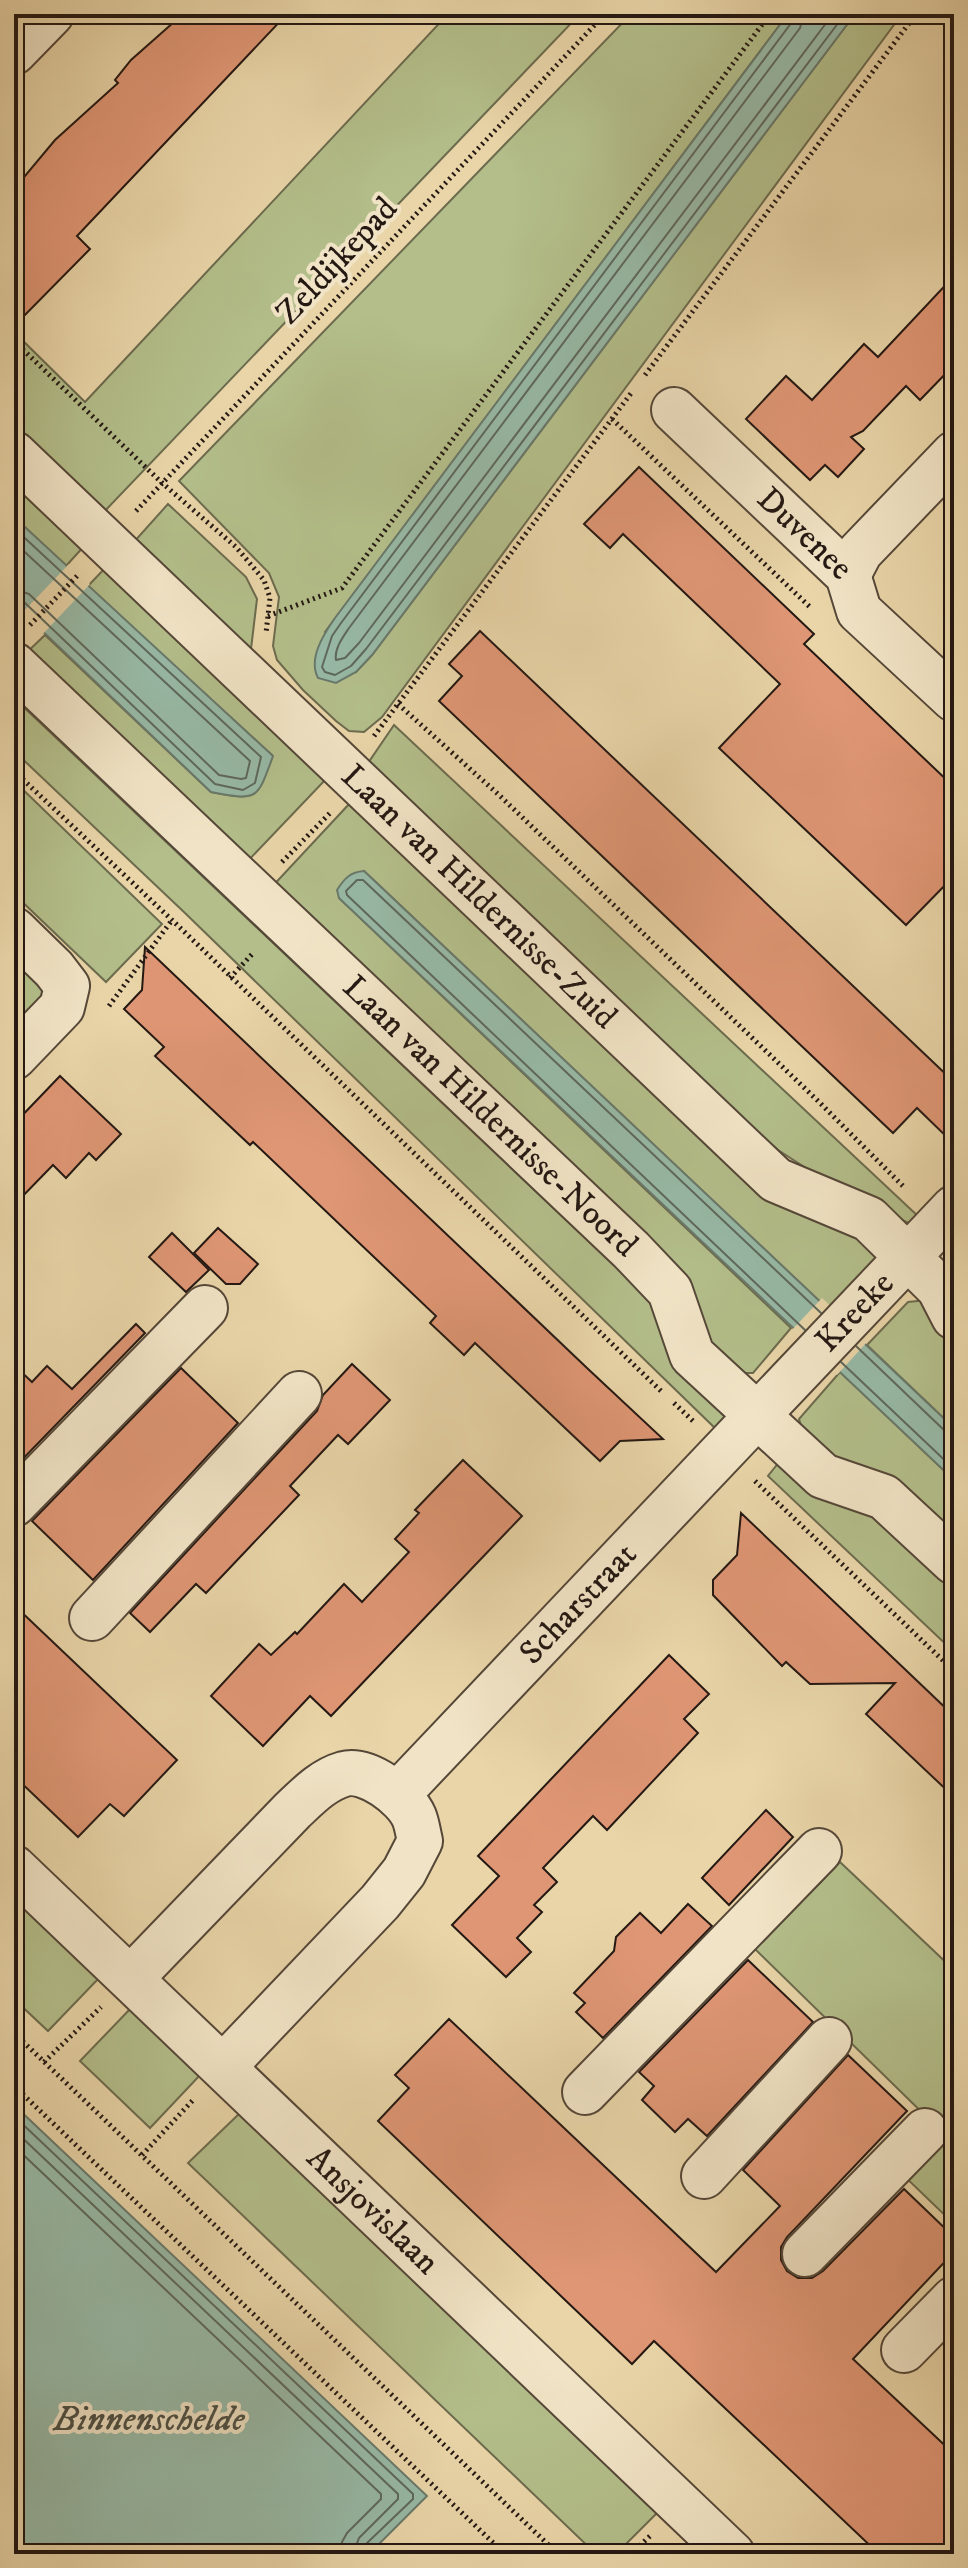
<svg xmlns="http://www.w3.org/2000/svg" width="968" height="2568" font-family="'IM FELL DW Pica',serif">
	<style>
		.green { fill: #b3be8a; stroke: #6c6b4e; stroke-width: 2 }
		.water { fill: #97b9a6; stroke: #69796b; stroke-width: 2 }
		.pier { fill: #e9d5a8 }
		.lines { fill: none; stroke-linecap: round; stroke-linejoin: round }
		.shore { stroke: #5e685c; stroke-width: 2 }
		.building { fill: #df9674; stroke: #241813; stroke-width: 2 }
		.minor-casing { stroke: #554738; stroke-width: 48 }
		.path { stroke: #241813; stroke-width: 5; stroke-dasharray: 2 4; stroke-linecap: butt }
		.minor { stroke: #f1e4c6; stroke-width: 44 }
		.labels { text-anchor: middle; dominant-baseline: central; stroke-width: 8; stroke-linejoin: round; paint-order: stroke }
		.street-label { font-size: 34px; fill: #241813; stroke: #f1e4c6 }
		.water-label { font-size: 36px; font-style: italic; fill: #4c5046; stroke: #f1e4c6 }
	</style>
	<rect width="100%" height="100%" fill="#e9d5a8"/>
	<filter id="stains"><feTurbulence type="fractalNoise" baseFrequency=".0025" numOctaves="4"/><feColorMatrix values="0 0 0 0 .2 0 0 0 0 .09 0 0 0 0 .02 0 0 0 .5 -.17"/></filter>
	<radialGradient id="worn" r=".72"><stop offset=".6" stop-color="#630" stop-opacity="0"/><stop offset="1" stop-color="#630" stop-opacity=".3"/></radialGradient>
	<!-- green -->
	<g class="green">
		<path d="M 448,14 L 580,14 L 101,515 L 14,433 L 14,332 L 85,402 Z"/>
		<path d="M 631,14 L 788,14 L 325,632 L 356,672 L 372,655 L 855,14 L 902,14 L 382,717 L 364,732 L 349,731 L 336,721 L 303,690 L 277,660 L 273,646 L 279,597 L 269,573 L 179,481 Z"/>
		<path d="M 14,478 L 86,544 L 66,566 L 14,517 Z"/>
		<path d="M 168,504 L 246,577 L 257,599 L 250,657 L 133,543 Z"/>
		<path d="M 108,565 L 327,778 L 242,867 L 22,657 L 45,635 L 211,792 C 258,801 258,800 272,755 L 87,587 Z"/>
		<path d="M 14,698 L 637,1287 L 657,1310 L 694,1385 L 729,1420 L 718,1431 L 185,913 L 14,751 Z"/>
		<path d="M 394,725 L 920,1218 L 912,1225 L 823,1179 L 778,1150 L 729,1109 L 366,766 Z"/>
		<path d="M 14,781 L 162,924 L 106,982 L 14,894 Z"/>
		<path d="M 351,802 L 889,1254 L 832,1313 L 364,871 L 339,898 L 791,1328 L 753,1373 L 731,1373 L 268,891 Z"/>
		<path d="M 14,960 L 50,993 L 14,1031 Z"/>
		<path d="M 927,1300 L 954,1356 L 954,1428 L 867,1345 L 908,1302 Z"/>
		<path d="M 840,1372 L 954,1480 L 954,1540 L 830,1455 L 807,1445 L 799,1419 Z"/>
		<path d="M 780,1461 L 887,1513 L 954,1578 L 954,1652 L 768,1476 Z"/>
		<path d="M 840,1862 L 954,1970 L 954,2224 L 901,2173 L 940,2130 L 755,1949 Z"/>
		<path d="M 14,1895 L 100,1977 L 48,2031 L 14,1999 Z"/>
		<path d="M 132,2007 L 202,2073 L 150,2128 L 80,2061 Z"/>
		<path d="M 240,2113 L 661,2509 L 616,2554 L 596,2554 L 188,2163 Z"/>
	</g>
	<!-- water -->
	<g class="water">
		<path d="M 788,14 L 855,14 L 372,655 L 356,672 L 336,683 L 318,678 C 308,659 323,635 335,618 Z"/>
		<path d="M 14,517 L 273,756 C 257,800 258,801 211,792 L 14,604 Z"/>
		<path d="M 364,871 L 954,1428 L 954,1480 L 339,898 L 337,890 C 344,879 350,872 364,871 Z"/>
		<path d="M 14,2105 L 427,2496 L 369,2554 L 14,2554 Z"/>
	</g>
	<!-- pier -->
	<g class="pier">
		<path d="M 69,564 L 90,584 L 41,636 L 20,615 Z"/>
		<path d="M 822,1298 L 868,1341 L 837,1375 L 790,1332 Z"/>
	</g>
	<g class="lines">
		<!-- shore -->
		<g class="shore">
			<path d="M 794,14 L 792,22 L 341,623 L 332,636 L 322,667 L 325,672 L 335,675 L 351,666 L 366,649 L 845,14"/>
			<path d="M 804,14 L 800,28 L 349,628 C 343,637 334,649 336,660 L 345,658 L 359,643 L 833,14"/>
			<path d="M 14,528 L 261,757 L 255,783 L 243,790 L 215,784 L 23,601 L 14,599"/>
			<path d="M 14,542 L 250,761 L 246,778 L 241,779 L 219,775 L 29,594 L 14,589"/>
			<path d="M 805,1330 L 347,895 L 346,891 L 357,880 L 363,880 L 821,1313"/>
			<path d="M 856,1346 L 945,1431 L 954,1433"/>
			<path d="M 841,1362 L 954,1469"/>
			<path d="M 14,2116 L 413,2494 L 413,2499 L 366,2544 L 363,2554"/>
			<path d="M 14,2130 L 398,2494 L 398,2499 L 359,2538 L 353,2554"/>
			<path d="M 14,2146 L 381,2494 L 381,2499 L 347,2533 L 342,2542 L 341,2554"/>
		</g>
	</g>
	<!-- building -->
	<g class="building">
		<path d="M 183,14 L 287,14 L 77,236 L 90,249 L 14,326 L 14,189 L 55,140 L 118,83 L 115,80 L 131,60 Z"/>
		<path d="M 954,276 L 954,365 L 920,400 L 906,386 L 863,431 L 851,437 L 864,449 L 838,477 L 825,465 L 810,480 L 746,419 L 786,376 L 812,400 L 864,344 L 878,357 Z"/>
		<path d="M 639,467 L 814,634 L 804,644 L 954,787 L 954,876 L 906,925 L 719,748 L 780,684 L 623,534 L 610,548 L 584,524 Z"/>
		<path d="M 480,631 L 954,1082 L 954,1144 L 917,1108 L 893,1133 L 439,701 L 462,676 L 449,664 Z"/>
		<path d="M 145,947 L 587,1368 L 663,1439 L 620,1441 L 600,1461 L 475,1343 L 464,1355 L 430,1323 L 436,1316 L 253,1142 L 250,1145 L 155,1056 L 164,1047 L 124,1009 L 142,990 Z"/>
		<path d="M 60,1076 L 121,1134 L 96,1160 L 89,1153 L 66,1178 L 53,1165 L 14,1205 L 14,1124 Z"/>
		<path d="M 218,1228 L 258,1264 L 240,1284 L 226,1284 L 194,1253 Z"/>
		<path d="M 172,1233 L 209,1270 L 186,1292 L 149,1257 Z"/>
		<path d="M 136,1324 L 145,1333 L 14,1468 L 14,1365 L 32,1382 L 47,1366 L 72,1389 Z"/>
		<path d="M 352,1364 L 390,1400 L 348,1444 L 338,1435 L 290,1486 L 299,1495 L 206,1593 L 196,1584 L 150,1632 L 130,1613 L 317,1411 L 323,1395 Z"/>
		<path d="M 181,1368 L 238,1423 L 93,1580 L 32,1521 Z"/>
		<path d="M 463,1460 L 522,1516 L 331,1716 L 310,1696 L 263,1746 L 211,1696 L 259,1644 L 271,1655 L 295,1632 L 297,1634 L 344,1584 L 362,1602 L 409,1552 L 395,1539 L 419,1513 L 415,1510 Z"/>
		<path d="M 741,1513 L 954,1716 L 954,1797 L 866,1714 L 895,1683 L 810,1684 L 786,1662 L 782,1666 L 713,1595 L 713,1580 L 737,1555 Z"/>
		<path d="M 14,1605 L 177,1760 L 124,1816 L 110,1804 L 78,1837 L 14,1776 Z"/>
		<path d="M 669,1655 L 709,1694 L 684,1719 L 698,1733 L 607,1830 L 593,1816 L 543,1868 L 557,1882 L 534,1905 L 542,1912 L 517,1938 L 531,1952 L 506,1977 L 452,1925 L 499,1876 L 478,1856 Z"/>
		<path d="M 766,1810 L 793,1837 L 729,1905 L 702,1878 Z"/>
		<path d="M 688,1904 L 712,1926 L 603,2038 L 576,2012 L 585,2003 L 574,1993 L 614,1951 L 616,1937 L 640,1913 L 661,1933 Z"/>
		<path d="M 748,1960 L 813,2022 L 707,2136 L 688,2119 L 675,2132 L 642,2100 L 654,2086 L 639,2072 Z"/>
		<path d="M 449,2019 L 716,2272 L 780,2206 L 743,2170 L 848,2055 L 907,2111 L 787,2237 L 781,2247 L 781,2260 L 787,2271 L 798,2278 L 812,2278 L 823,2271 L 904,2189 L 954,2237 L 954,2252 L 853,2359 L 954,2454 L 954,2554 L 879,2554 L 654,2341 L 632,2364 L 378,2121 L 409,2088 L 395,2075 Z"/>
	</g>
	<g class="lines">
		<!-- minor casing -->
		<g class="minor-casing">
			<g id="minor">
				<path d="M 14,52 L 51,14"/>
				<path id="s1" d="M 674,410 L 848,575 L 859,611 L 954,699"/>
				<path id="s2" d="M 14,454 L 776,1180 L 869,1219 L 939,1288 L 954,1317"/>
				<path d="M 848,575 L 860,552 L 954,454"/>
				<path id="s3" d="M 14,665 L 631,1250 L 670,1291 L 692,1355 L 823,1476 L 884,1497 L 954,1562"/>
				<path d="M 14,930 L 54,969 L 67,986 L 62,1007 L 14,1057"/>
				<path d="M 14,1504 L 205,1308"/>
				<path d="M 92,1618 L 299,1394"/>
				<path id="s4" d="M 398,1794 L 954,1208"/>
				<path id="s5" d="M 14,1868 L 732,2554"/>
				<path d="M 131,1978 L 293,1810 C 308,1796 323,1780 344,1774 C 367,1768 405,1796 414,1817 C 417,1824 418,1833 420,1841 L 404,1872 L 380,1902 L 223,2067"/>
				<path d="M 585,2092 L 819,1851"/>
				<path d="M 704,2176 L 829,2040"/>
				<path d="M 805,2254 L 925,2131"/>
				<path d="M 904,2350 L 954,2299"/>
			</g>
		</g>
		<!-- path -->
		<g class="path">
			<path d="M 14,341 L 161,482 L 236,547 L 264,580 L 270,598 L 266,633"/>
			<path d="M 645,375 L 916,14"/>
			<path d="M 612,419 L 811,608"/>
			<path d="M 136,511 L 605,14"/>
			<path d="M 268,616 L 342,588 L 770,14"/>
			<path d="M 30,625 L 78,575"/>
			<path d="M 398,704 L 499,795 L 817,1100 L 905,1188"/>
			<path d="M 374,736 L 632,392"/>
			<path d="M 14,771 L 172,920 L 661,1391"/>
			<path d="M 282,862 L 331,812"/>
			<path d="M 230,978 L 254,952"/>
			<path d="M 109,1006 L 172,920"/>
			<path d="M 674,1403 L 693,1421"/>
			<path d="M 755,1481 L 954,1671"/>
			<path d="M 14,2033 L 558,2554"/>
			<path d="M 44,2062 L 101,2007"/>
			<path d="M 14,2086 L 505,2554"/>
			<path d="M 142,2155 L 193,2100"/>
			<path d="M 631,2554 L 651,2535"/>
		</g>
		<!-- minor -->
		<use href="#minor" class="minor"/>
	</g>
	<g class="labels">
		<!-- street labels -->
		<g class="street-label">
			<text transform="translate(337 261) rotate(-47)">Zeldijkepad</text>
			<text stroke="none"><textPath href="#s1" startOffset="180">Duvenee</textPath></text>
			<text stroke="none"><textPath href="#s2" startOffset="642">Laan van Hildernisse-Zuid</textPath></text>
			<text stroke="none"><textPath href="#s3" startOffset="656">Laan van Hildernisse-Noord</textPath></text>
			<text stroke="none"><textPath href="#s4" startOffset="664">Kreeke</textPath></text>
			<text stroke="none"><textPath href="#s4" startOffset="262">Scharstraat</textPath></text>
			<text stroke="none"><textPath href="#s5" startOffset="496">Ansjovislaan</textPath></text>
		</g>
		<!-- water labels -->
		<g class="water-label">
			<text x="149" y="2419">Binnenschelde</text>
		</g>
	</g>
	<!-- margin -->
	<rect width="968" height="2568" fill="none" stroke="#e9d5a8" stroke-width="48"/>
	<rect x="16" y="16" width="936" height="2536" fill="none" stroke="#241813" stroke-width="4"/>
	<rect x="24" y="24" width="920" height="2520" fill="none" stroke="#241813" stroke-width="2"/>
	<rect width="100%" height="100%" filter="url(#stains)"/>
	<rect width="100%" height="100%" fill="url(#worn)"/>
</svg>
